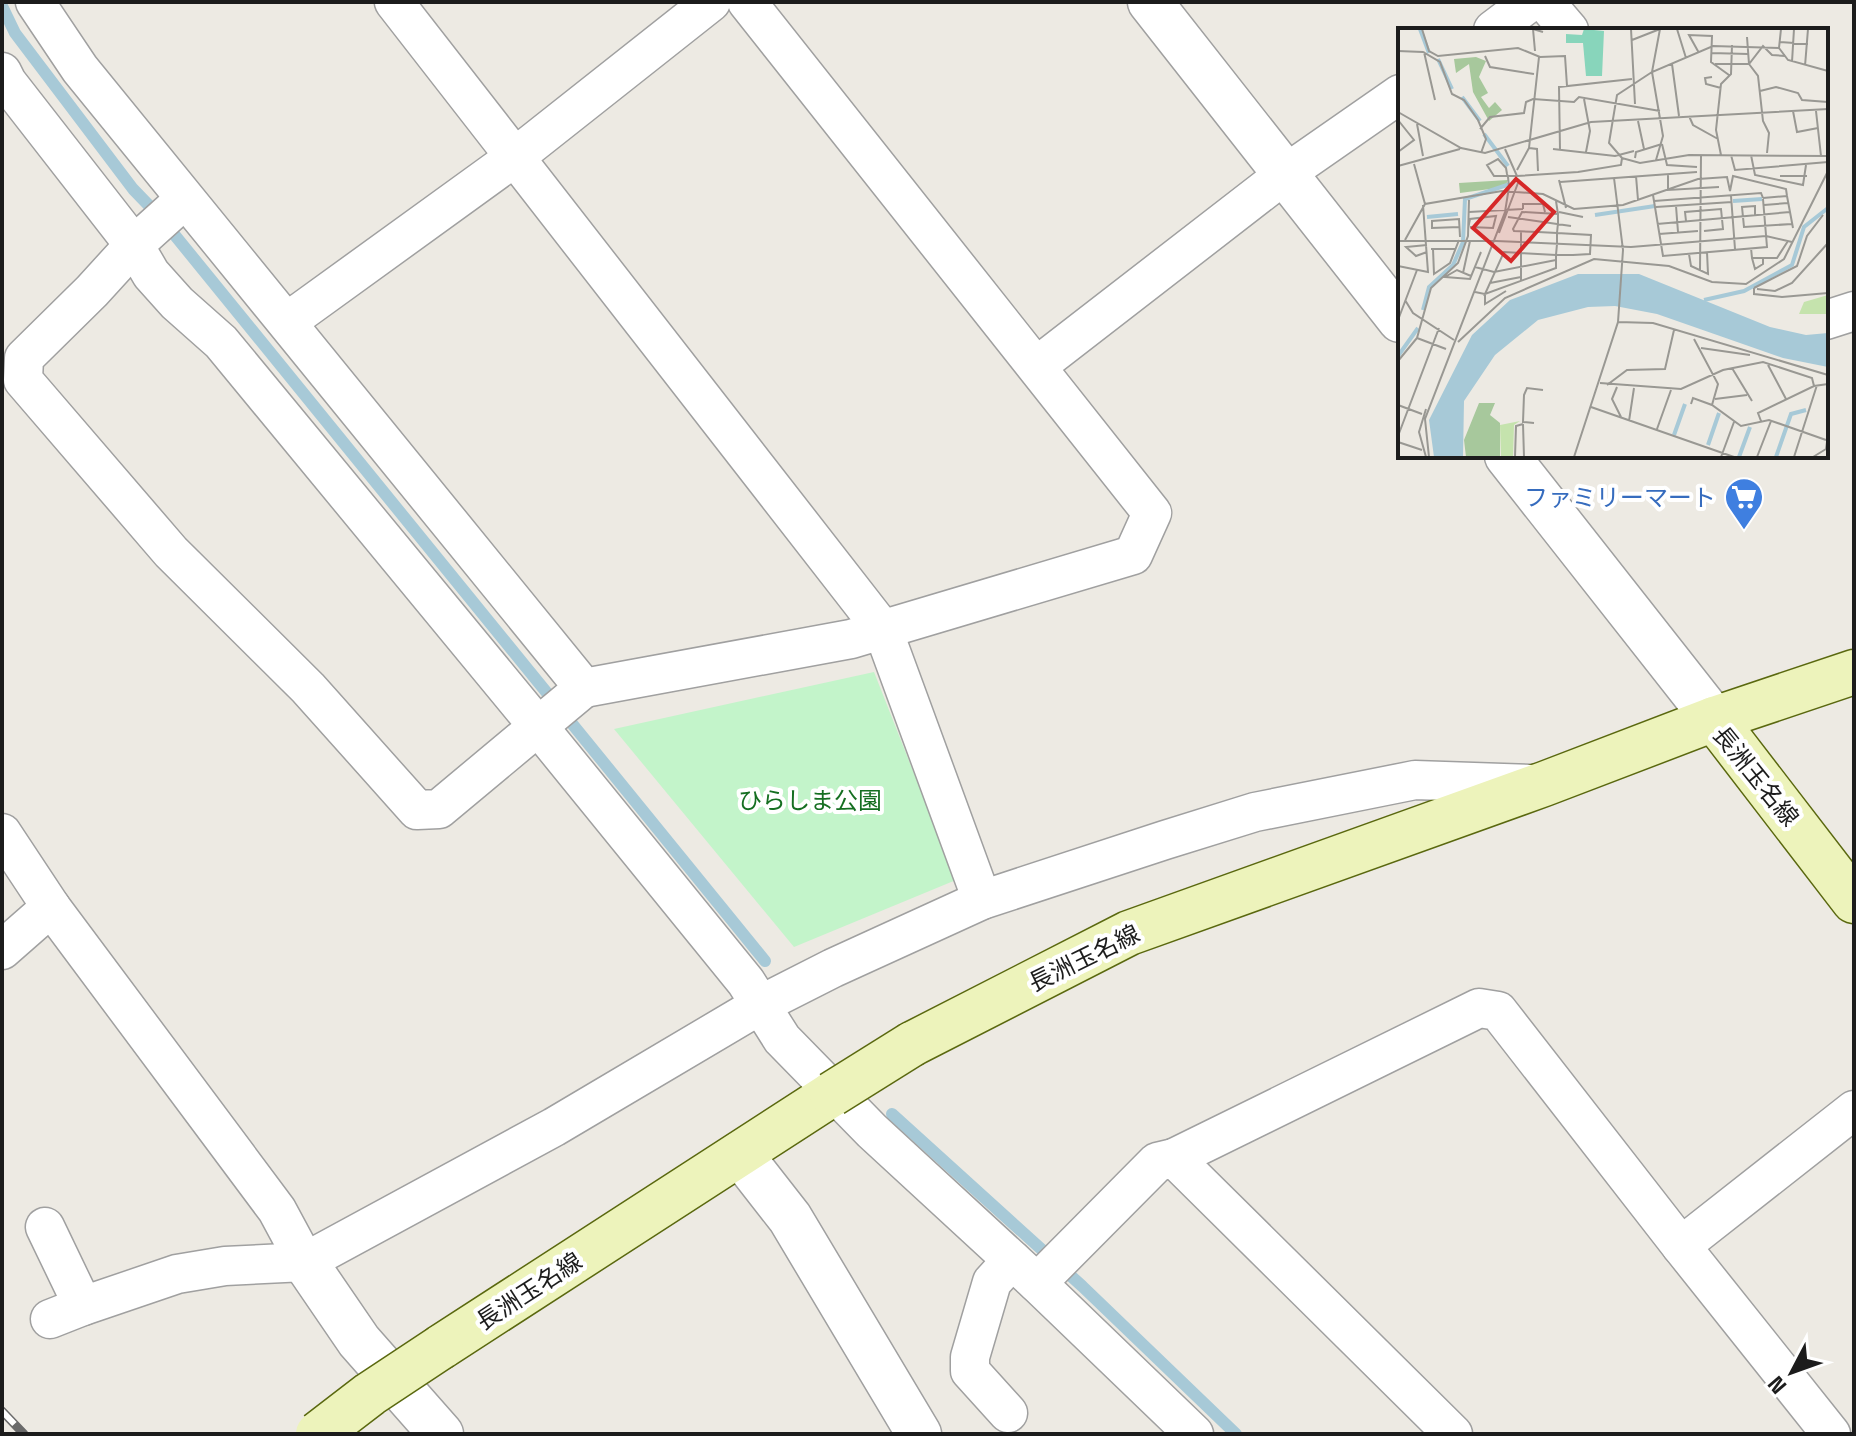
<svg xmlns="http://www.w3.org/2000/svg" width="1856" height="1436" font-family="'Space Grotesk','Noto Sans JP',sans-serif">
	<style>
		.park { fill: #c3f4ca }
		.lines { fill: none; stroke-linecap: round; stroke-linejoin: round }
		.stream { stroke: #a7c9d7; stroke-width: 12 }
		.minor-casing { stroke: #a0a0a0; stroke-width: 41 }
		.tertiary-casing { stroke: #a0a0a0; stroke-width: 47 }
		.secondary-casing { stroke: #5a680f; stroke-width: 47 }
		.minor { stroke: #fff; stroke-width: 38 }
		.tertiary { stroke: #fff; stroke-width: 44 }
		.secondary { stroke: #edf3bb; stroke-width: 44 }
		.rail-casing { stroke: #6a6a6a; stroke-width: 9 }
		.rail { stroke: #fff; stroke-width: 6; stroke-dasharray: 18; stroke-linecap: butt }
		.secondary-bridge-casing { stroke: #5a680f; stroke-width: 47; stroke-linecap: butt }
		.secondary-bridge { stroke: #edf3bb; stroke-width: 44 }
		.labels { text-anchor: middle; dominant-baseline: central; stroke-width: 8; stroke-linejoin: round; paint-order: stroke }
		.shop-label { font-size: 24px; fill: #366cbe; stroke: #fff; text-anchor: end }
		.street-label { font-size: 24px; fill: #1c1c1c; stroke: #fff }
		.park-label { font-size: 24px; fill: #156f21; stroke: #fff }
		.inset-river { fill: none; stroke: #a7c9d7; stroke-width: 4 }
		.inset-road { fill: none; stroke: #999893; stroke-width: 2 }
		.view { fill: #d62828; fill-opacity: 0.15; stroke: #d62828; stroke-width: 4 }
		.inset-edge { fill: none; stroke: #1c1c1c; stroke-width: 4 }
	</style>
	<rect width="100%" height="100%" fill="#edeae3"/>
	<!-- park -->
	<path class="park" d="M 874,672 L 956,880 L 794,947 L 614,729 Z"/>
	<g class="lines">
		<!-- stream -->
		<g class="stream">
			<path d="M 2,6 L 15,33 L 133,189 L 160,217 L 765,961"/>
			<path d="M 892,1114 L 1082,1286 L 1236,1434"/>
		</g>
		<!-- minor casing -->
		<g class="minor-casing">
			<g id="minor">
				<path d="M 35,2 L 80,69 L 584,688 L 851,639 L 1133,555 L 1152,513 L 747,2"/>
				<path d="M 394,2 L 883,630 L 982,900"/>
				<path d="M 1545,2 L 1569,30"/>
				<path d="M 1493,30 L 1530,2"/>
				<path d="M 2,72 L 7,82 L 134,245 L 151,274 L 177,303 L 221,342 L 537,725 L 746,982 L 782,1039 L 872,1131 L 1037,1283 L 1194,1434"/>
				<path d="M 185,199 L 134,245 L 92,291 L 24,358 L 23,380 L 171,552 L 308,688 L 417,810 L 439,809 L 584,688"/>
				<path d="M 1826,320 L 1854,311"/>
				<path d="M 287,322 L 515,157 L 711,2"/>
				<path d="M 1037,366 L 1285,174 L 1400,94"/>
				<path d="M 2,833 L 51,907 L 277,1210 L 305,1262"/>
				<path d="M 2,950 L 51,907"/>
				<path d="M 45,1227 L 83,1306"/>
				<path d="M 1681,1246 L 1854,1110"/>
				<path d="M 1037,1283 L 1157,1162 L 1174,1158"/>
				<path d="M 50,1319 L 83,1306 L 177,1274 L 225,1266 L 305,1262 L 554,1127 L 760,1005 L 833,968 L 982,900 L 1165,840 L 1255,812 L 1415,780 L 1533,784"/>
				<path d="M 1008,1413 L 970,1371 L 970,1357 L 992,1282 L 1012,1260"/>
				<path d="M 1453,1434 L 1174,1158 L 1479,1008 L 1498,1011 L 1681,1246 L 1831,1434"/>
			</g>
		</g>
		<!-- tertiary casing -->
		<g class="tertiary-casing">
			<g id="tertiary">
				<path d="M 1150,2 L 1400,320"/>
				<path d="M 1507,456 L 1714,719"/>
				<path d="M 740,1154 L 790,1218 L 919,1434"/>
				<path d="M 305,1262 L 359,1341 L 441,1434"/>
			</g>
		</g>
		<!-- secondary casing -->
		<g class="secondary-casing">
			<g id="secondary">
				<path d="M 1714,719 L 1854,901"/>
				<path d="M 912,1044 L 1129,933 L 1544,784 L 1714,719 L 1854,672"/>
				<path d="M 441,1347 L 832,1094"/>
			</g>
		</g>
		<!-- minor -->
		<use href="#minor" class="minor"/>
		<!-- tertiary -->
		<use href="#tertiary" class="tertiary"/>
		<!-- secondary -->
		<use href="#secondary" class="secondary"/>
		<!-- rail casing -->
		<g class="rail-casing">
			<path id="rail" d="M 2,1411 L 24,1434"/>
		</g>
		<!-- rail -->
		<use href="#rail" class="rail"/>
		<!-- secondary-bridge casing -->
		<g class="secondary-bridge-casing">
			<g id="secondary-bridge">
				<path d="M 832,1094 L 912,1044"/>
				<path d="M 318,1434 L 370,1394 L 441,1347"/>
			</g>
		</g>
		<!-- secondary-bridge -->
		<use href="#secondary-bridge" class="secondary-bridge"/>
	</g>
	<!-- icons -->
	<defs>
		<g id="supermarket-pin" transform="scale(2)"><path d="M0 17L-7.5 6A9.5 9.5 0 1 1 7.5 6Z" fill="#3f7fe0" stroke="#fff"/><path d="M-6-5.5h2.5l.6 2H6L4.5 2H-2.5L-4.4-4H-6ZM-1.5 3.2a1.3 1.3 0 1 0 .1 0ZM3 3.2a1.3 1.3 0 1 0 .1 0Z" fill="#fff"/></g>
	</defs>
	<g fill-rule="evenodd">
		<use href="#supermarket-pin" x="1744" y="497"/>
	</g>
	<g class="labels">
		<!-- shop labels -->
		<g class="shop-label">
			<text x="1716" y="497">ファミリーマート</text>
		</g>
		<!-- street labels -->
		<g class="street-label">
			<text transform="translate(1756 776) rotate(51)">長洲玉名線</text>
			<text transform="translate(1084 958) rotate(-26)">長洲玉名線</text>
			<text transform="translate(529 1291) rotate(-33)">長洲玉名線</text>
		</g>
		<!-- park labels -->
		<g class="park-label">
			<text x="810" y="800">ひらしま公園</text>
		</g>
	</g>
	<!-- overview -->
	<g transform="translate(1398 28)">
		<rect width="430" height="430" fill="#edeae3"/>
		<path d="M 430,267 L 430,286 L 401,286 L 406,274 ZM 122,393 L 116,397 L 115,429 L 103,429 L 102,397 Z" fill="#c5e3ad"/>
		<path d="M 78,29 L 88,33 L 81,49 L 90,65 L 83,69 L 91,80 L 97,74 L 104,82 L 91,93 L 75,64 L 71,36 L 58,45 L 56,31 ZM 110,152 L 107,159 L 62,165 L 61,155 ZM 81,375 L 97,375 L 92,387 L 102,395 L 102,429 L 68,429 L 66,412 Z" fill="#a7c89c"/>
		<path d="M 186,1 L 206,3 L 204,48 L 188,48 L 185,15 L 168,15 L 168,6 L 184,7 Z" fill="#88d5bb"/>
		<path d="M 180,246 L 241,246 L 372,299 L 408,307 L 430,305 L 430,339 L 385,330 L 259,286 L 217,278 L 190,279 L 140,292 L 97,327 L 66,373 L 65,429 L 36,429 L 31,392 L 74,307 L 112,272 Z" fill="#a7c9d7"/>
		<path class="inset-river" d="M 22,1 L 31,25M 40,31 L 54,61M 64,69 L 82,93M 86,106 L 110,138M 335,173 L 364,171M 197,187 L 257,178M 29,189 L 60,186M 306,272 L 346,263 L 394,237 L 406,199 L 430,180M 25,282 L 31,259 L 55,237 L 65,214 L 67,171 L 112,156M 0,328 L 20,300M 276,407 L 287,376M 310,417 L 321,385M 341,429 L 352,399M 378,429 L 393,386 L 408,382"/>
		<path class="inset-road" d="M 24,1 L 31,23 L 40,28 L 120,20 L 142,29 L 167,28 L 169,58M 233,1 L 237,76M 279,1 L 288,30M 383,1 L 381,20 L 390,32 L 430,43M 349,9 L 351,36 L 360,48 L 365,93 L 371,105 L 369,125M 234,12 L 262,1M 382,14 L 410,16M 0,23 L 25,24 L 42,34 L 54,66 L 66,72 L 80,92 L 88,111 L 83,125M 137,23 L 135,1 L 145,4M 26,24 L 37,72M 301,25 L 291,7 L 314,8 L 313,34 L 331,47M 313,25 L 350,26M 87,28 L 92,39 L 136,46M 394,34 L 396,1M 274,36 L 281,88M 317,36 L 351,36 L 365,18 L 374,27 L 387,28M 407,38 L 410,1M 314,49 L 307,50 L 308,56 L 323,60M 362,63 L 378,59 L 400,65 L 404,72 L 430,74M 186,71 L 192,103 L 188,124M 395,83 L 399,104 L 420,100M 418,83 L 423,128M 0,84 L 63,120 L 87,125 L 193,94 L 430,81M 291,88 L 295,97 L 320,111M 240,93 L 246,121M 19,96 L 25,128M 82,101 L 92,89 L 126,85 L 128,74 L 135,71 L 176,74 L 181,69 L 262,83M 264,116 L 269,137 L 299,139M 131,120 L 139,121 L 140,143M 155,121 L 217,128 L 236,123M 162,122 L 161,59 L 234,51M 0,124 L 16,112 L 0,92M 323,127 L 318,102 L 323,56 L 333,46 L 334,17M 333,127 L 337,142 L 430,134M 353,127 L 357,147 L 405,157 L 408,137M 224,130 L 211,115 L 219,67 L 254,44 L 262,1M 237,130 L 238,124 L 264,116M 258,132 L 265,108 L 254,44 L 315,18 L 381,20M 16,136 L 27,176M 0,138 L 62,121M 119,142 L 131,120 L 141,29M 270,147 L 270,162 L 321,159M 119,148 L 180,144 L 223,137 L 224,130 L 242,135 L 291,127 L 430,128M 238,148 L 240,172M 382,148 L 409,148M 161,152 L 168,180M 162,154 L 299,144M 332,163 L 335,148 L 388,161 L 389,168M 255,167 L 265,228 L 369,219 L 365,171M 333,168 L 337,221M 365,170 L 389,168 L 395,200M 158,173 L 160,186 L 160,195 L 159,205 L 159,216 L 158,227 L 158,240 L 87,266 L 106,224 L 158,227 L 175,227 L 192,226 L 193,207 L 159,205 L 140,204 L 116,203 L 115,201 L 124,184 L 160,186M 256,173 L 363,165 L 365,170M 366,177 L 390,175M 278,178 L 280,204M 258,179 L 334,174M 125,181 L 125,176 L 145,176 L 147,184M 71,184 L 125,181M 161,184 L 185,189M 357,187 L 357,178 L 344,179 L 346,199 L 394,196M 110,189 L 173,198M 288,193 L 287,184 L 323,181 L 325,201 L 306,203M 259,196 L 392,184M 33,200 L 62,199M 34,200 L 34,193 L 61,191 L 62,209M 70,201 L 72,191 L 98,188 L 95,200 L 72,199M 123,203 L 123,254M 101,205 L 120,155M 261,206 L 300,203M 7,212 L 27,176 L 104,163 L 145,166 L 176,181 L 225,177 L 300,151 L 329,149 L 332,163M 0,213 L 98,213M 98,213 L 233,219 L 368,208 L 394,214M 29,217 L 8,219 L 18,228 L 29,224M 353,220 L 354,230 L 379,230 L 390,213M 33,221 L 58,221M 35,221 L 36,246 L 52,235 L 61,212M 291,226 L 293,238 L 310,246 L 309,224M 354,230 L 357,241 L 365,236 L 365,229M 0,238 L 30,244 L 25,177M 77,239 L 96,244 L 158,232M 302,242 L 303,127M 65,245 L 72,213M 73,248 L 59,242 L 47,249 L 72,251 L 83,224M 92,255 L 123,249M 356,260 L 399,238 L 409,208 L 425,187M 356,260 L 356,266 L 384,269 L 430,265M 359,261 L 377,263 L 394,255 L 430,215M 77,264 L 87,266 L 87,276 L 108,263M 7,272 L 15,285 L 56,312M 0,292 L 19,242M 220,294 L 255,295 L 430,347M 19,310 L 48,321M 296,311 L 320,356 L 314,377M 60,314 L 107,270 L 196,231 L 271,238 L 314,254 L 348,256 L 386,231 L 430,143M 303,320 L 352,327M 0,333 L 19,310 L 33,260 L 60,235 L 70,208 L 71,172M 370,337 L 388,371M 334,340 L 354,373M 202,355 L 283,361 L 325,342 L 365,334 L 414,350 L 416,358M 209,357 L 229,342 L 267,341 L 276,302M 219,359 L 214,371 L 223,389M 317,371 L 349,367M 293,376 L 295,370 L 314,377 L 343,398 L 371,392 L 428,412M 0,377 L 24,386M 193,379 L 336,429M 28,381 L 21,404 L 28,429M 231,393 L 236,360M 363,393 L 360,385 L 416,358 L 430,356M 136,395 L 125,394 L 126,367 L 129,360 L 145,362M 125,396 L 126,429M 259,401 L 273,362M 0,408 L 41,300M 0,414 L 24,422M 31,429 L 27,391 L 107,184 L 111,159 L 110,149 L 109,146 L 108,140 L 100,131 L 89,137 L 96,148 L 119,148 L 107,121M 117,429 L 118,398 L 125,396M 176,429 L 220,294 L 225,222 L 216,150M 323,429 L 336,394M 359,429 L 373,393M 396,429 L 419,357M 415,429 L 428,421 L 430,407"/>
		<path class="view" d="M 118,151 L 156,184 L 113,233 L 75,200 Z"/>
		<rect width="430" height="430" class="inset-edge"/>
	</g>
	<!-- border -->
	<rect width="1856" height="1436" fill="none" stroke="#1c1c1c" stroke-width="8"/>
	<!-- north arrow -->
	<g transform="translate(1792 1372) rotate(229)" stroke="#ffffff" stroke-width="6" paint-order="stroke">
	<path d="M0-6L14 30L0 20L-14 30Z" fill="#1c1c1c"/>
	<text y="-12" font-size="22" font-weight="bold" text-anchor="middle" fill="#1c1c1c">N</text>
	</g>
</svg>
